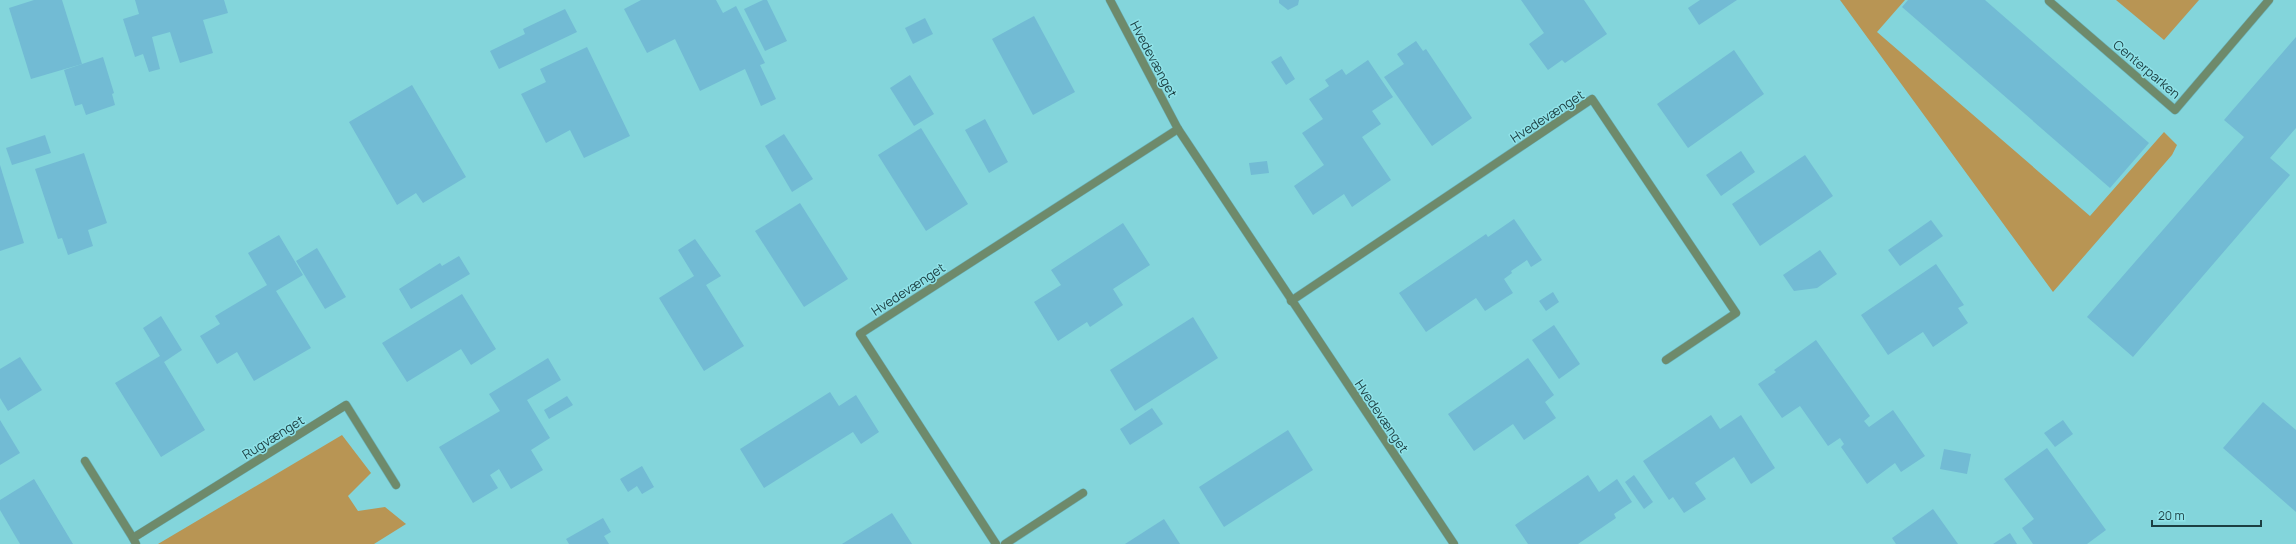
<svg xmlns="http://www.w3.org/2000/svg" width="2296" height="544" font-family="Manrope,sans-serif">
	<style>
		.green { fill: #b89554 }
		.building { fill: #72bbd4 }
		.lines { fill: none; stroke-linecap: round; stroke-linejoin: round }
		.street-casing { stroke: #6ab1b6; stroke-width: 9 }
		.street { stroke: #6e8a6b; stroke-width: 8 }
		.labels { text-anchor: middle; dominant-baseline: central; stroke-width: 3; stroke-linejoin: round; paint-order: stroke }
		.street-label { font-size: 13px; fill: #1c3f42; stroke: #8fe2e8 }
	</style>
	<rect width="100%" height="100%" fill="#83d5db"/>
	<!-- green -->
	<g class="green">
		<path d="M 1840,0 L 1905,0 L 1877,32 L 2090,216 L 2164,132 L 2177,145 L 2172,155 L 2053,292 Z"/>
		<path d="M 2116,0 L 2199,0 L 2164,40 Z"/>
		<path d="M 342,435 L 371,473 L 348,496 L 358,511 L 385,507 L 406,524 L 374,544 L 158,544 Z"/>
	</g>
	<!-- building -->
	<g class="building">
		<path d="M 34,0 L 62,0 L 82,64 L 31,79 L 9,8 Z"/>
		<path d="M 135,0 L 224,0 L 228,13 L 203,20 L 213,53 L 180,63 L 170,32 L 152,37 L 160,69 L 149,72 L 143,54 L 135,57 L 123,19 L 139,14 Z"/>
		<path d="M 641,0 L 716,0 L 723,13 L 736,6 L 765,63 L 760,65 L 776,99 L 761,106 L 745,69 L 700,91 L 675,39 L 647,53 L 624,9 Z"/>
		<path d="M 763,0 L 767,0 L 787,41 L 765,51 L 744,9 Z"/>
		<path d="M 1279,0 L 1299,0 L 1298,5 L 1288,10 L 1279,3 Z"/>
		<path d="M 1521,0 L 1584,0 L 1607,34 L 1565,63 L 1562,60 L 1548,70 L 1529,44 L 1544,33 Z"/>
		<path d="M 1700,0 L 1737,0 L 1699,25 L 1688,8 Z"/>
		<path d="M 1908,0 L 1985,0 L 2149,143 L 2110,188 L 1902,7 Z"/>
		<path d="M 565,9 L 577,32 L 499,69 L 490,51 L 525,34 L 523,29 Z"/>
		<path d="M 1034,16 L 1075,92 L 1033,115 L 992,39 Z"/>
		<path d="M 925,18 L 933,34 L 913,44 L 905,28 Z"/>
		<path d="M 2296,37 L 2296,128 L 2270,158 L 2290,175 L 2133,357 L 2087,317 L 2244,137 L 2224,120 Z"/>
		<path d="M 1416,41 L 1423,51 L 1426,49 L 1472,118 L 1432,146 L 1384,77 L 1404,64 L 1397,54 Z"/>
		<path d="M 587,47 L 630,136 L 584,158 L 570,130 L 546,143 L 521,94 L 546,82 L 540,69 Z"/>
		<path d="M 1734,50 L 1764,94 L 1688,148 L 1657,104 Z"/>
		<path d="M 1281,56 L 1295,79 L 1286,85 L 1271,62 Z"/>
		<path d="M 103,57 L 114,93 L 112,94 L 115,105 L 86,115 L 82,104 L 75,106 L 64,70 Z"/>
		<path d="M 1368,60 L 1393,97 L 1372,111 L 1381,124 L 1362,137 L 1391,180 L 1352,207 L 1344,194 L 1313,215 L 1294,186 L 1324,165 L 1302,133 L 1323,119 L 1309,99 L 1329,86 L 1325,80 L 1342,69 L 1346,75 Z"/>
		<path d="M 910,75 L 934,114 L 914,126 L 890,88 Z"/>
		<path d="M 412,85 L 466,177 L 423,203 L 416,193 L 397,205 L 349,122 Z"/>
		<path d="M 985,119 L 1008,162 L 989,173 L 965,130 Z"/>
		<path d="M 921,128 L 968,204 L 926,231 L 878,155 Z"/>
		<path d="M 784,134 L 813,179 L 792,192 L 765,146 Z"/>
		<path d="M 45,135 L 51,153 L 12,165 L 6,148 Z"/>
		<path d="M 1741,151 L 1755,172 L 1721,196 L 1706,175 Z"/>
		<path d="M 84,153 L 107,223 L 88,230 L 93,246 L 68,255 L 62,238 L 58,239 L 35,169 Z"/>
		<path d="M 1805,155 L 1833,196 L 1760,246 L 1732,204 Z"/>
		<path d="M 1267,161 L 1269,173 L 1251,175 L 1249,163 Z"/>
		<path d="M 0,165 L 24,243 L 0,251 Z"/>
		<path d="M 800,203 L 848,279 L 804,307 L 755,231 Z"/>
		<path d="M 1514,219 L 1542,260 L 1531,267 L 1527,260 L 1511,271 L 1512,273 L 1504,279 L 1513,293 L 1485,311 L 1476,298 L 1426,332 L 1399,293 L 1486,234 L 1488,237 Z"/>
		<path d="M 1931,220 L 1943,236 L 1900,266 L 1888,250 Z"/>
		<path d="M 1123,223 L 1150,265 L 1113,289 L 1123,305 L 1090,327 L 1087,322 L 1058,341 L 1034,302 L 1061,285 L 1051,270 Z"/>
		<path d="M 279,235 L 303,275 L 276,291 L 311,348 L 254,381 L 237,352 L 217,364 L 200,336 L 220,324 L 215,316 L 267,285 L 248,253 Z"/>
		<path d="M 695,239 L 721,276 L 706,285 L 744,346 L 704,371 L 659,298 L 694,276 L 678,250 Z"/>
		<path d="M 317,248 L 346,297 L 325,309 L 296,261 Z"/>
		<path d="M 1820,250 L 1837,274 L 1817,288 L 1794,291 L 1783,275 Z"/>
		<path d="M 459,256 L 470,274 L 411,309 L 399,289 L 440,263 L 442,266 Z"/>
		<path d="M 1936,264 L 1964,305 L 1958,308 L 1968,323 L 1933,347 L 1923,332 L 1888,355 L 1861,315 Z"/>
		<path d="M 1553,292 L 1559,302 L 1546,311 L 1539,301 Z"/>
		<path d="M 462,294 L 496,349 L 471,365 L 461,349 L 407,382 L 382,343 Z"/>
		<path d="M 161,316 L 182,350 L 164,362 L 205,430 L 161,457 L 115,383 L 160,356 L 143,328 Z"/>
		<path d="M 1193,317 L 1218,358 L 1135,411 L 1110,370 Z"/>
		<path d="M 1554,325 L 1580,364 L 1559,379 L 1532,340 Z"/>
		<path d="M 1816,340 L 1870,416 L 1864,421 L 1869,427 L 1893,410 L 1925,456 L 1901,472 L 1895,463 L 1867,484 L 1841,447 L 1844,444 L 1840,438 L 1828,446 L 1800,406 L 1782,418 L 1758,384 L 1776,372 L 1774,370 Z"/>
		<path d="M 20,357 L 42,390 L 8,411 L 0,398 L 0,369 Z"/>
		<path d="M 548,358 L 561,380 L 527,400 L 550,438 L 531,450 L 543,470 L 511,489 L 499,469 L 490,475 L 498,488 L 473,503 L 439,447 L 500,411 L 489,394 Z"/>
		<path d="M 1528,358 L 1554,395 L 1545,402 L 1556,418 L 1524,440 L 1513,424 L 1474,451 L 1448,414 Z"/>
		<path d="M 830,392 L 839,406 L 856,395 L 879,432 L 861,444 L 853,432 L 764,488 L 740,449 Z"/>
		<path d="M 567,396 L 573,405 L 549,419 L 544,410 Z"/>
		<path d="M 2263,402 L 2296,430 L 2296,512 L 2223,448 Z"/>
		<path d="M 1152,408 L 1163,424 L 1130,445 L 1120,429 Z"/>
		<path d="M 1711,415 L 1720,429 L 1741,415 L 1775,468 L 1751,484 L 1734,457 L 1695,483 L 1706,499 L 1684,513 L 1673,497 L 1669,500 L 1643,461 Z"/>
		<path d="M 0,420 L 20,453 L 0,465 Z"/>
		<path d="M 2063,420 L 2073,434 L 2055,447 L 2044,433 Z"/>
		<path d="M 1288,430 L 1313,470 L 1224,527 L 1199,487 Z"/>
		<path d="M 2047,448 L 2106,530 L 2087,544 L 2033,544 L 2022,528 L 2034,519 L 2004,479 Z"/>
		<path d="M 1944,449 L 1971,454 L 1967,474 L 1940,469 Z"/>
		<path d="M 642,466 L 654,487 L 642,494 L 637,486 L 628,492 L 620,479 Z"/>
		<path d="M 1588,475 L 1599,492 L 1617,479 L 1632,502 L 1614,514 L 1616,518 L 1578,544 L 1528,544 L 1515,525 Z"/>
		<path d="M 1634,475 L 1653,502 L 1644,509 L 1625,482 Z"/>
		<path d="M 34,479 L 73,544 L 20,544 L 0,510 L 0,500 Z"/>
		<path d="M 1933,509 L 1958,544 L 1896,544 L 1892,538 Z"/>
		<path d="M 892,513 L 912,544 L 842,544 Z"/>
		<path d="M 603,518 L 611,532 L 604,536 L 609,544 L 569,544 L 566,539 Z"/>
		<path d="M 1164,519 L 1180,544 L 1125,544 Z"/>
		<path d="M 2010,533 L 2017,544 L 1993,544 Z"/>
	</g>
	<g class="lines">
		<!-- street casing -->
		<g class="street-casing">
			<g id="street">
				<path d="M 1110,0 L 1178,129 L 1454,544"/>
				<path d="M 2049,1 L 2175,110 L 2269,0"/>
				<path d="M 1291,301 L 1592,99 L 1736,313 L 1666,360"/>
				<path d="M 85,461 L 133,538"/>
				<path d="M 136,544 L 133,538 L 346,405 L 396,485"/>
				<path d="M 996,544 L 860,334 L 1178,129"/>
				<path d="M 1005,544 L 1083,493"/>
			</g>
		</g>
		<!-- street -->
		<use href="#street" class="street"/>
	</g>
	<g class="labels">
		<!-- street labels -->
		<g class="street-label">
			<text transform="translate(1154 59) rotate(62)">Hvedevænget</text>
			<text transform="translate(2147 69) rotate(40)">Centerparken</text>
			<text transform="translate(1547 116) rotate(-33)">Hvedevænget</text>
			<text transform="translate(908 289) rotate(-33)">Hvedevænget</text>
			<text transform="translate(1382 416) rotate(56)">Hvedevænget</text>
			<text transform="translate(273 437) rotate(-32)">Rugvænget</text>
		</g>
	</g>
	<!-- scale -->
	<path d="M2152 520v6h109v-6" fill="none" stroke="#1c3f42" stroke-width="2"/>
	<text x="2158" y="520" font-size="12" fill="#1c3f42" stroke="#8fe2e8" stroke-width="3" paint-order="stroke">20 m</text>
</svg>
